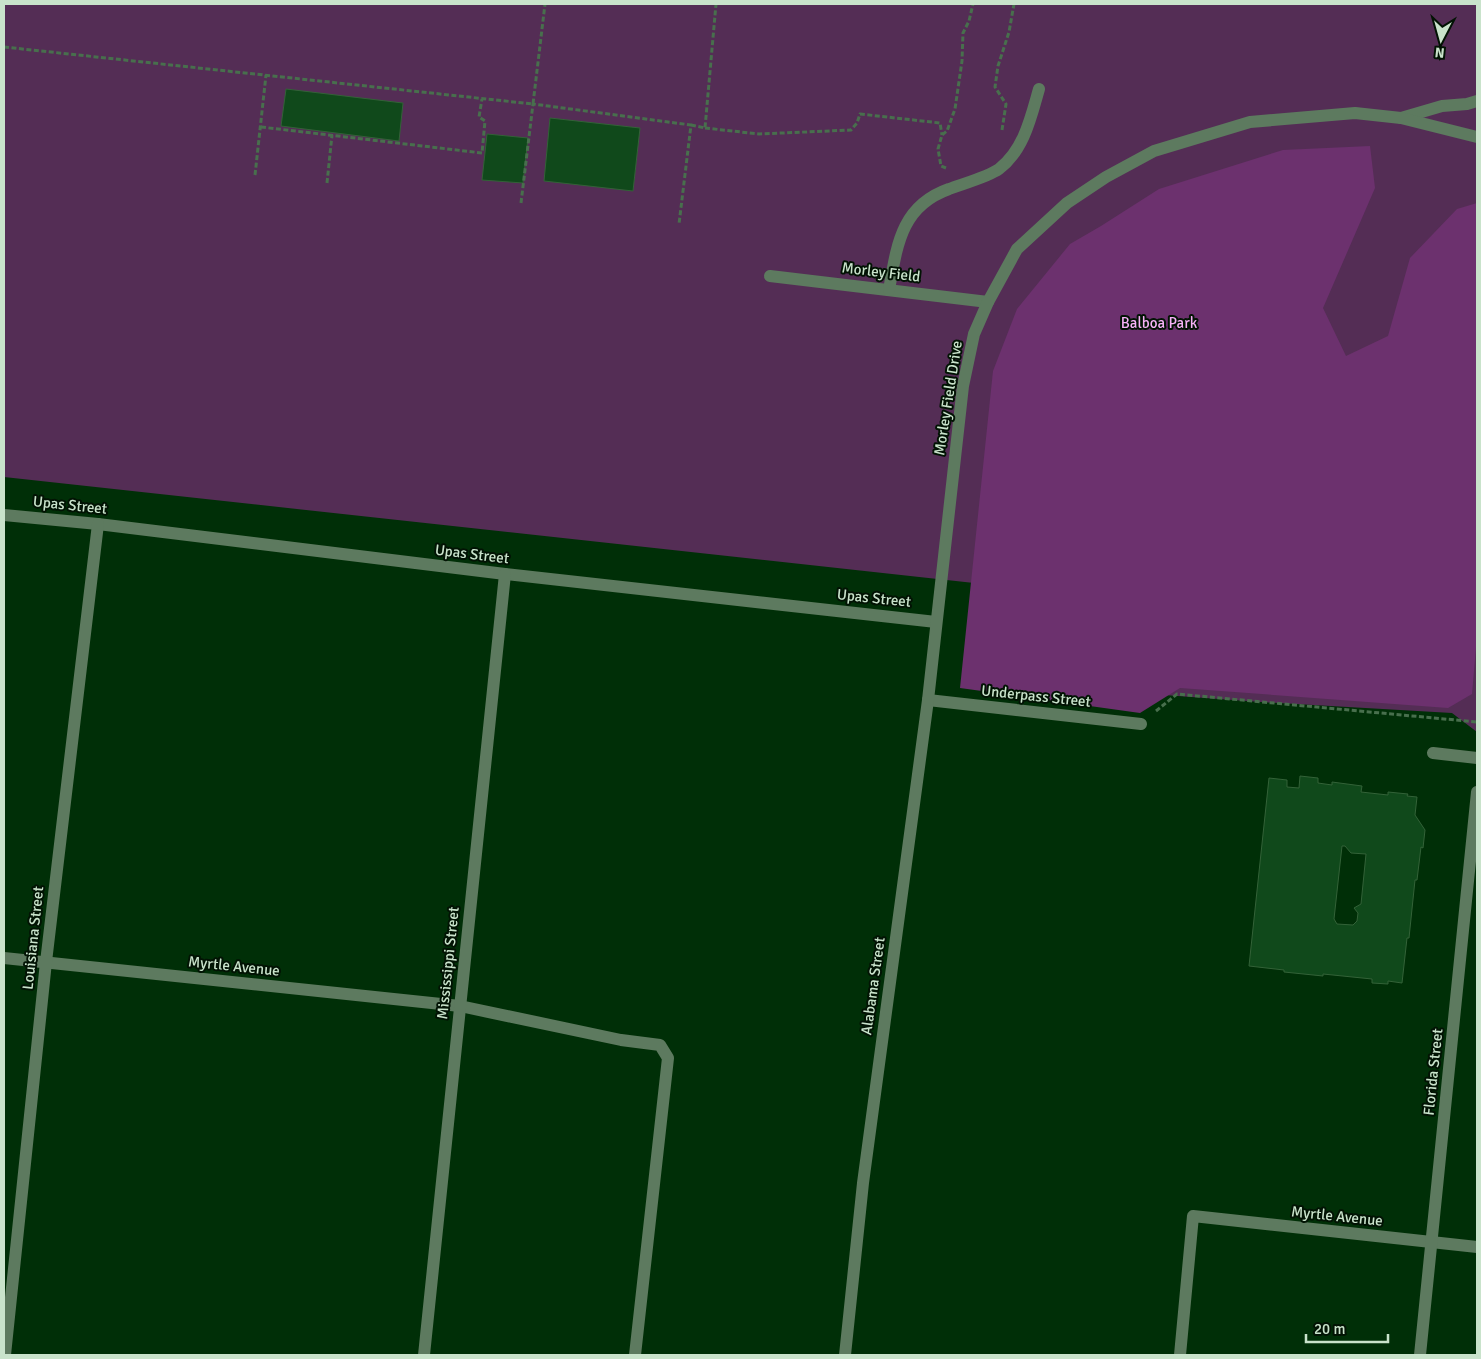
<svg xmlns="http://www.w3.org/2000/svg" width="1481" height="1359" font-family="Signika,sans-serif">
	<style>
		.green { fill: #542d55 }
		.forest { fill: #6c316e }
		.building { fill: #10491b; stroke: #336238; fill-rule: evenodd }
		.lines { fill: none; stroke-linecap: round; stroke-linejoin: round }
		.path { stroke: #486f4d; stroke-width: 3; stroke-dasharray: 5 2.5; stroke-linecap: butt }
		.minor { stroke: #5d7a5f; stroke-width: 12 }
		.labels { text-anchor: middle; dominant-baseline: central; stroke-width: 4; stroke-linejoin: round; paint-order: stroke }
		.street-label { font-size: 15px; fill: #c9e3cb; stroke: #021304 }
		.park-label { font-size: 15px; fill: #f7b2f7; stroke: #021304 }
	</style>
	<rect width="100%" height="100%" fill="#002f07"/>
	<!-- green -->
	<path class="green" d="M 4,4 L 1477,4 L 1477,732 L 1452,713 L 1261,702 L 1150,694 L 974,583 L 4,477 Z"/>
	<!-- forest -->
	<path class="forest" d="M 1370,146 L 1375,188 L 1323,308 L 1346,356 L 1388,336 L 1410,258 L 1457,209 L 1477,203 L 1477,636 L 1472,694 L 1448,708 L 1180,688 L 1140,713 L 960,688 L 993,371 L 1017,309 L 1070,244 L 1101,226 L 1159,189 L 1283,150 Z"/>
	<!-- building -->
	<g class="building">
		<path d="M 286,89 L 403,103 L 399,141 L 281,126 Z"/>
		<path d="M 550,118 L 640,128 L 633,191 L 544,181 Z"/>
		<path d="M 487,134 L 528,138 L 523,183 L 482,180 Z"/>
		<path d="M 1300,776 L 1318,778 L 1318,783 L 1332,785 L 1332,782 L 1362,786 L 1361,792 L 1388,795 L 1388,792 L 1408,794 L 1407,796 L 1417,797 L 1415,815 L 1425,830 L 1423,848 L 1421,847 L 1417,880 L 1415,880 L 1409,938 L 1407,938 L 1402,983 L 1388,981 L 1388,984 L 1372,983 L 1372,979 L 1323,974 L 1323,976 L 1284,972 L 1284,970 L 1249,966 L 1269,778 L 1287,780 L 1287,787 L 1299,788 ZM 1342,846 L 1345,846 L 1351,853 L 1366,854 L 1361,904 L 1354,908 L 1358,913 L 1357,921 L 1353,925 L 1337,924 L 1334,919 Z"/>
	</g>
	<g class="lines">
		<!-- path -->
		<g class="path">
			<path d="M 4,47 L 533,104 L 545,4"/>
			<path d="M 691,125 L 705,128 L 716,4"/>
			<path d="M 261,127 L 482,153 L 485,121 L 479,117 L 482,99"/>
			<path d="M 705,128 L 759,134 L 851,130 L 857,123 L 860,114 L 940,123 L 942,135"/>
			<path d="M 1002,130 L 1006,104 L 995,87 L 998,66 L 1009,32 L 1014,4"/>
			<path d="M 946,168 L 941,166 L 938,149 L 942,135 L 947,131 L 955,109 L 962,61 L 963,33 L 969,21 L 973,4"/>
			<path d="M 255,175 L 266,75"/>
			<path d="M 327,183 L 332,135"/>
			<path d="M 521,203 L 533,104 L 691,125 L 679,224"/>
			<path d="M 1156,711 L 1177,694 L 1477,722"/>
		</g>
		<!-- minor -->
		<g class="minor">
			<path d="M 1401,118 L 1442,106 L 1467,104 L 1477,101"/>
			<path d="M 770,276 L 988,302"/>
			<path d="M 889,290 C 897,245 901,206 949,189 C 962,184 988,177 999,169 C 1024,150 1031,117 1039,89"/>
			<path d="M 4,515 L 98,524 L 505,574 L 936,622"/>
			<path d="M 928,700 L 1141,724"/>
			<path d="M 1433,753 L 1477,758"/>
			<path d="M 4,958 L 460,1006 L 621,1040 L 660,1045 L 668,1058 L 635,1355"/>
			<path d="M 5,1355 L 46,962 L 98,524"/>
			<path d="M 424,1355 L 505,574"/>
			<path d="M 845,1355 L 863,1183 L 928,700 L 963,386 L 974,334 L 988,302 L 1017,249 L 1067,203 L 1106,177 L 1154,151 L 1250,122 L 1355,113 L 1401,118 L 1477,137"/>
			<path d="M 1180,1355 L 1193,1216 L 1477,1247"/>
			<path d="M 1420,1355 L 1477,792"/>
		</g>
	</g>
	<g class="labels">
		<!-- street labels -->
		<g class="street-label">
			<text transform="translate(881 272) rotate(7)">Morley Field</text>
			<text transform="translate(948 398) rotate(-81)">Morley Field Drive</text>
			<text transform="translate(70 505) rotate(6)">Upas Street</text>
			<text transform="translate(472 554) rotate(7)">Upas Street</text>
			<text transform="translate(874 598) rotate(6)">Upas Street</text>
			<text transform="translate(1036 696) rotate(6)">Underpass Street</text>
			<text transform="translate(33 938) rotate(-84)">Louisiana Street</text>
			<text transform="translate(448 963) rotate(-84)">Mississippi Street</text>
			<text transform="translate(234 966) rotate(6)">Myrtle Avenue</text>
			<text transform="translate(873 986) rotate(-82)">Alabama Street</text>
			<text transform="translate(1433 1072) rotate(-84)">Florida Street</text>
			<text transform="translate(1337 1216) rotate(6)">Myrtle Avenue</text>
		</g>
		<!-- park labels -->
		<g class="park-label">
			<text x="1159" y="323">Balboa Park</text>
		</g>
	</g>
	<!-- border -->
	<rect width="1481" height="1359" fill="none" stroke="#c9e3cb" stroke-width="10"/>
	<!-- north arrow -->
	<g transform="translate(1441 40) rotate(186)" stroke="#021304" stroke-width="4" paint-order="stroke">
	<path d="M0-4L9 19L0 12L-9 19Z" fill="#c9e3cb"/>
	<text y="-8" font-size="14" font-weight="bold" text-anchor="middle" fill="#c9e3cb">N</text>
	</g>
	<!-- scale -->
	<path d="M1306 1334v8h82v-8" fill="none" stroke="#c9e3cb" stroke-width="2.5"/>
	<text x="1314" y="1334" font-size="15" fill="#c9e3cb" stroke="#021304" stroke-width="4" paint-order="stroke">20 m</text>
</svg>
